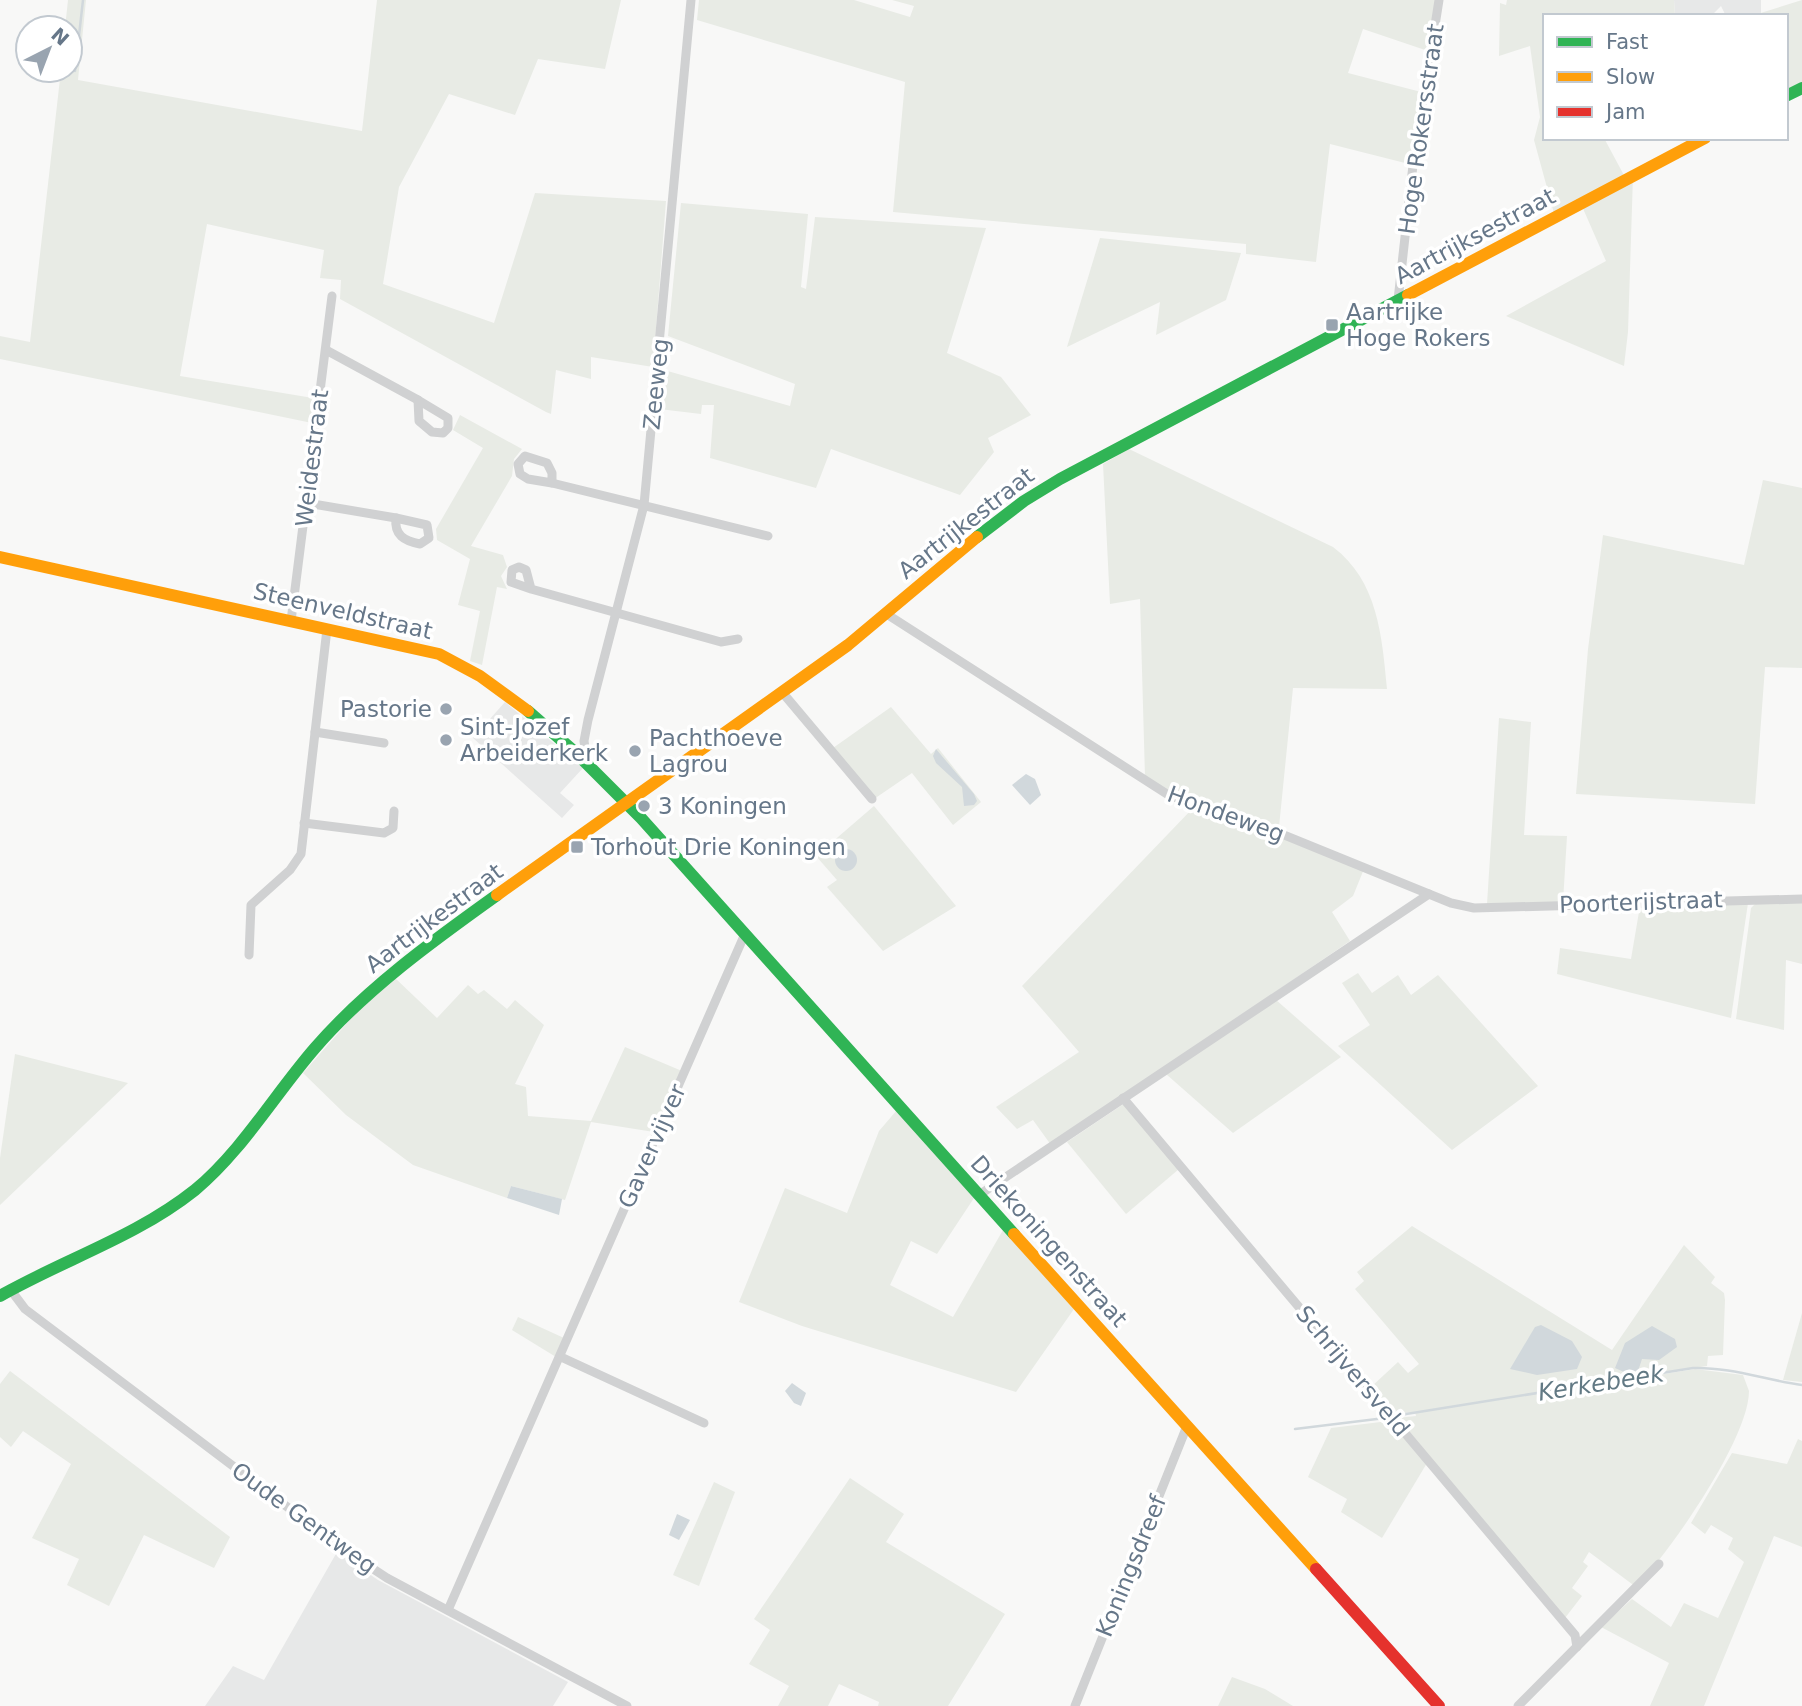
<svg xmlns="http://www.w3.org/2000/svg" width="1802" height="1706" font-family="'DejaVu Sans',sans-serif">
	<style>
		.built { fill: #e7e8e8 }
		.green { fill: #e8ebe5 }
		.water { fill: #d1d8dc }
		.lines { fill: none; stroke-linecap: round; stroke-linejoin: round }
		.stream { stroke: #d1d8dc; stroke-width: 2.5 }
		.street { stroke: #d0d1d2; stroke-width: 9 }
		.fast { stroke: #30b455; stroke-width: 12 }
		.slow { stroke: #ff9f0a; stroke-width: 12 }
		.jam { stroke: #e5322d; stroke-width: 12 }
		.poi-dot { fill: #99a4b0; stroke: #fff; stroke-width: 2.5 }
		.labels { text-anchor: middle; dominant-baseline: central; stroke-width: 7; stroke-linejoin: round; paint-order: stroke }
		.street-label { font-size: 23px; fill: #667789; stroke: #fff }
		.poi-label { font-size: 23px; fill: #667789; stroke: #fff; text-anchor: start }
		.water-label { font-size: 24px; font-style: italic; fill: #627984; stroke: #fff }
	</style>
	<rect width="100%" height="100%" fill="#f8f8f7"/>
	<!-- built -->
	<g class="built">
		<path d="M 1674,0 L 1761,0 L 1761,13 L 1726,16 L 1721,6 L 1711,16 L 1675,16 Z"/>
		<path d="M 505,702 L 583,768 L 560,793 L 574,805 L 562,818 L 473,738 Z"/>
		<path d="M 337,1552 L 378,1580 L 568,1682 L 553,1706 L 205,1706 L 233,1666 L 264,1680 Z"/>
	</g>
	<!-- green -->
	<g class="green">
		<path d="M 68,0 L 86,0 L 78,80 L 362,131 L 377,0 L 621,0 L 605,69 L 538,59 L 515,115 L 449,94 L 399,187 L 383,284 L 494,323 L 535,193 L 666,201 L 653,367 L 591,357 L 591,379 L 556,370 L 551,414 L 546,412 L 340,299 L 341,280 L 320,278 L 324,250 L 207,224 L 180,376 L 313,398 L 312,423 L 0,359 L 0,336 L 30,342 L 61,70 L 70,70 L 70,28 L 65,28 Z"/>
		<path d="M 699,0 L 854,0 L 910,17 L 914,6 L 892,0 L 1439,0 L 1431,52 L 1363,29 L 1348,73 L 1425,93 L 1413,165 L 1330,144 L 1316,262 L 1246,254 L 1246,244 L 893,212 L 905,82 L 697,20 Z"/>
		<path d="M 1507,0 L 1674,0 L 1675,16 L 1545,16 L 1545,138 L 1604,138 L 1626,179 L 1633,176 L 1628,332 L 1624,366 L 1506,316 L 1606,261 L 1581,204 L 1555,217 L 1534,140 L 1540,117 L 1530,46 L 1499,56 L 1500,3 L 1506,5 Z"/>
		<path d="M 1802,0 L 1802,88 L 1786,96 L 1786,16 L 1751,16 Z"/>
		<path d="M 681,203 L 808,214 L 801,287 L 806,289 L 815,217 L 986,228 L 947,353 L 1001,377 L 1031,415 L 988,438 L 994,452 L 960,495 L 831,449 L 816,488 L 710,458 L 714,405 L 702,405 L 701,414 L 659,409 L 664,370 L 790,406 L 795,384 L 668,336 Z"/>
		<path d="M 1100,238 L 1241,253 L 1226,300 L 1156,335 L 1160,302 L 1067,347 Z"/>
		<path d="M 460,415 L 522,449 L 514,459 L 512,476 L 471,546 L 503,555 L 507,567 L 501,576 L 507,589 L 497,587 L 482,665 L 470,661 L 480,611 L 458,605 L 470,559 L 437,540 L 436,529 L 483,448 L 453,430 Z"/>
		<path d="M 1129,449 L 1333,547 C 1378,581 1382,636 1387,689 L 1293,688 L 1279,827 L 1232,808 L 1176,795 L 1145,777 L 1140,599 L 1110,604 L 1103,464 Z"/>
		<path d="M 1763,480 L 1802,488 L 1802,668 L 1765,667 L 1755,804 L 1576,794 L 1588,649 L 1603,535 L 1744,565 Z"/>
		<path d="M 891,707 L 931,754 L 938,748 L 981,802 L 953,825 L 912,773 L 874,799 L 833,748 Z"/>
		<path d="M 1499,718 L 1531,722 L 1524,835 L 1567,836 L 1563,902 L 1487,904 Z"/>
		<path d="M 874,806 L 956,906 L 883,951 L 827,887 L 837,880 L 816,856 Z"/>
		<path d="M 1193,808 L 1221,813 L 1364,869 L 1353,896 L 1332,912 L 1350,941 L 1051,1145 L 1033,1120 L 1017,1129 L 996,1107 L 1079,1052 L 1022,986 Z"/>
		<path d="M 1802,902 L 1802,964 L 1786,960 L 1784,1030 L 1736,1019 L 1751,908 L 1755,904 Z"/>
		<path d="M 1748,903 L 1731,1018 L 1557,974 L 1560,948 L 1631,959 L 1640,906 Z"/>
		<path d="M 1358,973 L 1372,993 L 1398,975 L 1411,995 L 1438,975 L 1538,1086 L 1452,1150 L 1338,1046 L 1370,1025 L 1342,983 Z"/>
		<path d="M 395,978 L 437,1018 L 468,985 L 478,994 L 484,990 L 507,1009 L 515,1000 L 544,1025 L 515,1084 L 526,1087 L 528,1116 L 591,1121 L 625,1047 L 682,1071 L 654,1132 L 591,1122 L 565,1200 L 511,1186 L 507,1198 L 413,1165 L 346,1115 L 303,1073 L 370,997 Z"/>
		<path d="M 1275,999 L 1341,1057 L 1233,1133 L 1166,1074 Z"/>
		<path d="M 15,1054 L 128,1083 L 0,1205 L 0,1158 Z"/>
		<path d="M 1125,1103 L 1179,1169 L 1126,1214 L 1067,1142 Z"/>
		<path d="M 897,1110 L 974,1198 L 937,1254 L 911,1241 L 890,1285 L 953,1317 L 1003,1230 L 1074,1309 L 1016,1392 L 802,1326 L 739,1302 L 785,1188 L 847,1213 L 879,1131 Z"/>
		<path d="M 1412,1226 L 1612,1350 L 1684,1245 L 1715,1277 L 1711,1283 L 1724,1293 L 1725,1300 L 1723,1355 L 1708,1356 L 1707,1366 L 1592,1383 L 1590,1386 L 1695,1369 L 1743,1375 L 1749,1391 C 1749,1439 1669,1553 1636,1587 L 1589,1552 L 1583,1562 L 1588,1566 L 1572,1588 L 1582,1596 L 1565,1618 L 1397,1418 L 1416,1416 L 1415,1412 L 1394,1414 L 1371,1387 L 1398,1362 L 1408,1373 L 1419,1364 L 1355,1289 L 1364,1281 L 1357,1272 Z"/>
		<path d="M 1802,1313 L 1802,1382 L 1783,1380 Z"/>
		<path d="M 518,1317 L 564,1338 L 556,1357 L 512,1330 Z"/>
		<path d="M 10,1371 L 230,1537 L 214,1568 L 144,1535 L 109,1606 L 67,1585 L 79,1559 L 32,1538 L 71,1464 L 23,1431 L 11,1447 L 0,1437 L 0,1384 Z"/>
		<path d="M 1389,1421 L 1427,1463 L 1382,1538 L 1341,1512 L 1347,1499 L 1308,1477 L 1331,1428 Z"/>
		<path d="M 1798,1439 L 1802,1441 L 1802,1547 L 1774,1536 L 1704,1706 L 1650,1706 L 1669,1663 L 1601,1627 L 1632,1599 L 1671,1627 L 1684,1603 L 1718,1618 L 1744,1562 L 1728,1549 L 1733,1538 L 1711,1525 L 1705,1534 L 1691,1523 L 1732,1453 L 1787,1464 Z"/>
		<path d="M 850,1478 L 904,1514 L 886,1542 L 1005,1614 L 948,1706 L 878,1706 L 879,1702 L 839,1684 L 828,1706 L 778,1706 L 789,1686 L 749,1664 L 770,1630 L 754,1619 Z"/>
		<path d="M 714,1482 L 735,1492 L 699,1586 L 673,1575 Z"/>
		<path d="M 1232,1677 L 1265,1689 L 1293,1706 L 1218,1706 Z"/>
	</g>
	<!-- water -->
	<g class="water">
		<path d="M 936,749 L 974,794 L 977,801 L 974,805 L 964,806 L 962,787 L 936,763 L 933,756 Z"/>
		<path d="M 1026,774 L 1035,779 L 1041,795 L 1030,805 L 1012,785 Z"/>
		<circle cx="846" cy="860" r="11"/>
		<path d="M 511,1186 L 562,1199 L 559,1215 L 507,1198 Z"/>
		<path d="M 1541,1325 L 1572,1341 L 1582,1357 L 1577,1369 L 1537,1375 L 1510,1369 L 1535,1327 Z"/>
		<path d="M 1652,1326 L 1675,1339 L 1677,1347 L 1659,1360 L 1642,1359 L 1638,1371 L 1624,1372 L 1615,1368 L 1625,1343 Z"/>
		<path d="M 792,1383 L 806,1393 L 801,1406 L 794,1403 L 785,1391 Z"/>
		<path d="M 677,1514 L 690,1520 L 679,1540 L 669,1535 Z"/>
	</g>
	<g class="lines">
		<!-- stream -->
		<g class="stream">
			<path d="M 75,71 L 83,0"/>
			<path d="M 1400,1415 L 1693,1368 C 1731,1367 1765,1380 1802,1385"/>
			<path d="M 1295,1429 L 1385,1418"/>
		</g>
		<!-- street -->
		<g class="street">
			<path d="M 1398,300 L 1413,165 L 1439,0"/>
			<path d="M 326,350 L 418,400"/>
			<path d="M 418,400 L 448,418 L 448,428 L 443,433 L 432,432 L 419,421 Z"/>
			<path d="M 525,456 L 547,463 L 552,473 L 552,483 L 528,479 L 520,474 L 518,464 Z"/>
			<path d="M 552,483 L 768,536"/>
			<path d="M 307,503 L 396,518"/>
			<path d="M 396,518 L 427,525 L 429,538 L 420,544 C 404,541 394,535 396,518 Z"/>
			<path d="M 531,589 L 511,582 L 512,570 L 519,567 L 526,570 L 531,589 L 721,642 L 738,639"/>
			<path d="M 885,613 L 1170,796 L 1235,815 L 1451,903 L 1474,908 L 1802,899"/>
			<path d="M 291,621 L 332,296"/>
			<path d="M 782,692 L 872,799"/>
			<path d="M 315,732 L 384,743"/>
			<path d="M 587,762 L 584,741 L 588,720 L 644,505 L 691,0"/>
			<path d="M 304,823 L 384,833 L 393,828 L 394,811"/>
			<path d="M 249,955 L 251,905 L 290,870 L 301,854 L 327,629"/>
			<path d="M 1123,1098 L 1575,1635 L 1577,1647"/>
			<path d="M 979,1195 L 1429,894"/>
			<path d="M 10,1289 L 25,1309 L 343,1549 L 387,1578 L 627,1706"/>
			<path d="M 561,1357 L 704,1423"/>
			<path d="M 448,1610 L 744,936"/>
			<path d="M 1075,1706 L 1187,1426"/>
			<path d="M 1518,1706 L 1659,1564"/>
		</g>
		<!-- fast -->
		<g class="fast">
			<path d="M 1786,96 L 1802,88"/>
			<path d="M 977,537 L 1024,501 L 1060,479 L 1408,295"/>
			<path d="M 528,711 L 576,753 L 641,818 L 1014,1234"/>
			<path d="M 0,1296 C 65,1259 136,1237 195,1190 C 242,1151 275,1094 315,1048 C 366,989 434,940 497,895"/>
		</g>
		<!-- slow -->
		<g class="slow">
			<path d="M 1408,295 L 1705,138"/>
			<path d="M 0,557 L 439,654 L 480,676 L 528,711"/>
			<path d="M 497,895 L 848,645 L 977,537"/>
			<path d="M 1014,1234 L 1316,1569"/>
		</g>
		<!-- jam -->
		<path class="jam" d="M 1316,1569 L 1439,1706"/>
	</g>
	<!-- markers -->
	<g class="poi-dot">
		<rect x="1325" y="318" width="14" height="14" rx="3.5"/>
		<circle cx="446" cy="709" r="7"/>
		<circle cx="446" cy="740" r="7"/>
		<circle cx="635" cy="751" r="7"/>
		<circle cx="644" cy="806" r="7"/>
		<rect x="570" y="840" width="14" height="14" rx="3.5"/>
	</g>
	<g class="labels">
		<!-- street labels -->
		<g class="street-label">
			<text transform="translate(1421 129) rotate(-82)">Hoge Rokersstraat</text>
			<text transform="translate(1475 236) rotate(-28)">Aartrijksestraat</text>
			<text transform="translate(656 384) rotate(-84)">Zeeweg</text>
			<text transform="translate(312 458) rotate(-83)">Weidestraat</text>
			<text transform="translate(966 523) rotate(-38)">Aartrijkestraat</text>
			<text transform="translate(343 611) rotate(13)">Steenveldstraat</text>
			<text transform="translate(1226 814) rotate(20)">Hondeweg</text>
			<text transform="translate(1641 902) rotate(-2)">Poorterijstraat</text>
			<text transform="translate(434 918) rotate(-37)">Aartrijkestraat</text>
			<text transform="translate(652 1146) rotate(-66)">Gavervijver</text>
			<text transform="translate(1049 1241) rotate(48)">Driekoningenstraat</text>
			<text transform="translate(1353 1371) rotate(50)">Schrijversveld</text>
			<text transform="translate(304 1518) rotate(36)">Oude Gentweg</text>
			<text transform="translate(1131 1566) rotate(-68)">Koningsdreef</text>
		</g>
		<!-- poi labels -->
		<g class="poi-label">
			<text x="1346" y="312">Aartrijke<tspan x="1346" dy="26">Hoge Rokers</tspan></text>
			<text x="432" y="709" text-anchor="end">Pastorie</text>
			<text x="460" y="727">Sint-Jozef<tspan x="460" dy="26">Arbeiderkerk</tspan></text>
			<text x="649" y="738">Pachthoeve<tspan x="649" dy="26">Lagrou</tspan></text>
			<text x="658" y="806">3 Koningen</text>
			<text x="591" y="847">Torhout Drie Koningen</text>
		</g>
		<!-- water labels -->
		<g class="water-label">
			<text transform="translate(1601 1383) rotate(-9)">Kerkebeek</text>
		</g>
	</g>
	<!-- legend -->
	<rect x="1543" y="14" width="245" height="126" fill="#ffffff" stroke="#c2c9d0" stroke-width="2"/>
	<rect x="1557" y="37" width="35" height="10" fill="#30b455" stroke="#c2c9d0" stroke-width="2"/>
	<text x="1606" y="49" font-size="21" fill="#667789">Fast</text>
	<rect x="1557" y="72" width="35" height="10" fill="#ff9f0a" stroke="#c2c9d0" stroke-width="2"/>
	<text x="1606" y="84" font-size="21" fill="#667789">Slow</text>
	<rect x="1557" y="107" width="35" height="10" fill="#e5322d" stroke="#c2c9d0" stroke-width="2"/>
	<text x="1606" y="119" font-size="21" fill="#667789">Jam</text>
	<!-- north arrow -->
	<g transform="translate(49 49) rotate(42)"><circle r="33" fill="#ffffff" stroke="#c2c9d0" stroke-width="2"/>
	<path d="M0-5L12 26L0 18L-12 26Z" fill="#99a4b0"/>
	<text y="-10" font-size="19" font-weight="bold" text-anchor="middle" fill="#667789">N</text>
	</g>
</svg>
